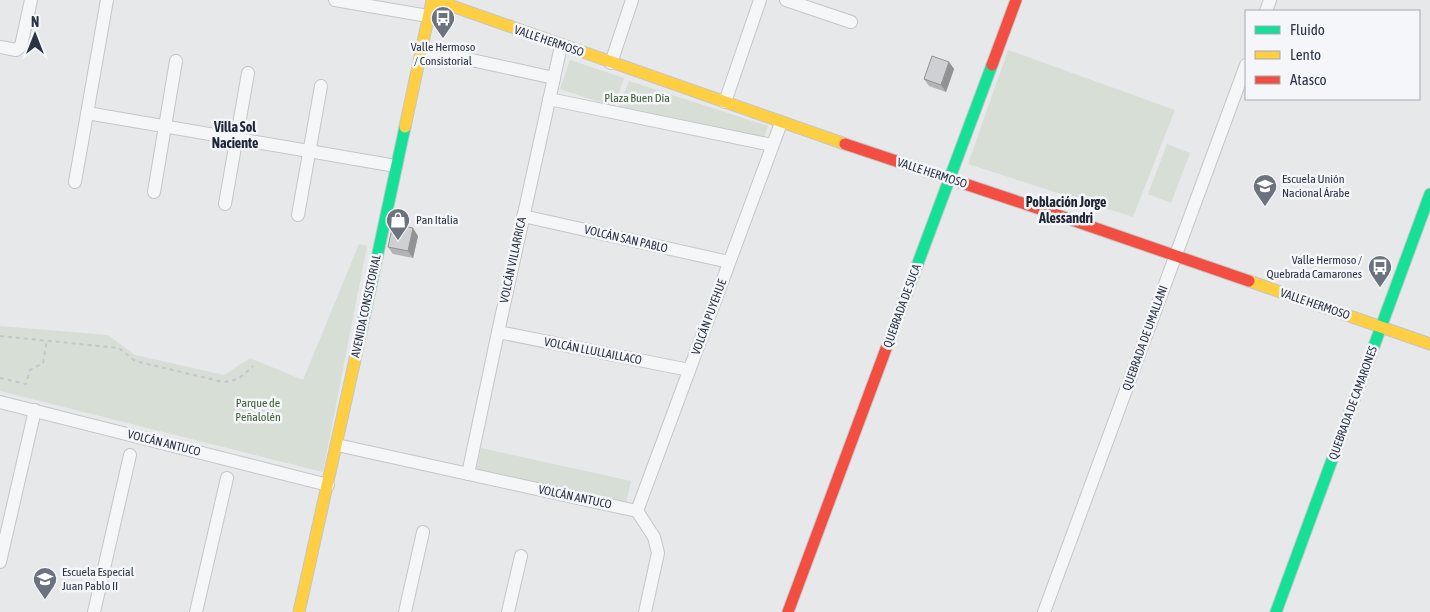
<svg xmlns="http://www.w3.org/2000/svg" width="1430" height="612" font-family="'Asap Condensed',sans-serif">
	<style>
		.green { fill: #d6ded6 }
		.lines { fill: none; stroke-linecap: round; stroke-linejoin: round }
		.street-casing { stroke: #c4c6c8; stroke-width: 14 }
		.fast-casing { stroke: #c4c6c8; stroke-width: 13 }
		.slow-casing { stroke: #c4c6c8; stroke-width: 13 }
		.jam-casing { stroke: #c4c6c8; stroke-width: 13 }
		.path { stroke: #c5c6ca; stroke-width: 2; stroke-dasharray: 4 4; stroke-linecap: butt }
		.street { stroke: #f5f6f7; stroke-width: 12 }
		.fast { stroke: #16e098; stroke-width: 11 }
		.slow { stroke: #ffcf43; stroke-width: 11 }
		.jam { stroke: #f24e42; stroke-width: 11 }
		.wall { fill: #b1b3b5 }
		.shaded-wall { fill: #909294 }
		.building { fill: #ced0d3; stroke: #909294 }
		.labels { text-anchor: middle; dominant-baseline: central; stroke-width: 5; stroke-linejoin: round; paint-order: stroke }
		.street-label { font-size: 12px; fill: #2b3445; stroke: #f4f6f9 }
		.poi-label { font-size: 12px; fill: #2b3445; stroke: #f4f6f9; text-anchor: start }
		.park-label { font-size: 12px; fill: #3f6138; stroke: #f4f6f9 }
		.neighbourhood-label { font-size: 14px; font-weight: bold; fill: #1d2536; stroke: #f4f6f9 }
	</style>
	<rect width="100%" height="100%" fill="#e6e8ea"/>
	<!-- green -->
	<g class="green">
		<path d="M 1008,50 L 1175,110 L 1133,217 L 968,164 Z"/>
		<path d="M 570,60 L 624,78 L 614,107 L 560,89 Z"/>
		<path d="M 629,81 L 768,126 L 764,138 L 618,108 Z"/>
		<path d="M 1167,144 L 1190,153 L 1171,203 L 1148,194 Z"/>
		<path d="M 359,244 L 367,246 L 323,472 L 0,391 L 0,326 L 108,335 L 135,355 L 224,375 L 250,358 L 303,380 Z"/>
		<path d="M 481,448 L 631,481 L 626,503 L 476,471 Z"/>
	</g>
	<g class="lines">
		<!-- street casing -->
		<g class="street-casing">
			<g id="street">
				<path d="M 335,0 L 428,16"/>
				<path d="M 786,0 L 851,22"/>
				<path d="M 1266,11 L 1270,0"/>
				<path d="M 0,47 L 16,50 L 21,46 L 31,0"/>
				<path d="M 421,49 L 554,78"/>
				<path d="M 611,63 L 632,0"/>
				<path d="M 549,99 L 772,145"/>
				<path d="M 725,102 L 760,0"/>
				<path d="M 87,113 L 396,166"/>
				<path d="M 75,182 L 107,0"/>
				<path d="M 154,192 L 176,61"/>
				<path d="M 225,204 L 248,73"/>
				<path d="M 298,215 L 321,86"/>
				<path d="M 523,216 L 729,262"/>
				<path d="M 498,332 L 689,370"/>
				<path d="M 0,402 L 328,485"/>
				<path d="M 337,445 L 637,511"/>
				<path d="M 468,474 L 498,332 L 561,46"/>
				<path d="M 637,511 L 781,123"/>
				<path d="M 637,511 L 654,537 L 658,553 L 645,612"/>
				<path d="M 0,562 L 35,410"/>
				<path d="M 94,612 L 130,455"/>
				<path d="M 196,612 L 227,478"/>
				<path d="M 405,612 L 423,532"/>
				<path d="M 508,612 L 521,556"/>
				<path d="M 1044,612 L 1246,65"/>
			</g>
		</g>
		<!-- fast casing -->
		<g class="fast-casing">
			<g id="fast">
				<path d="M 890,338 L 992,65"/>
				<path d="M 358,346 L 405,127"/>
				<path d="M 1276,612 L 1430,194"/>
			</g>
		</g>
		<!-- slow casing -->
		<g class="slow-casing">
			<g id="slow">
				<path d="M 435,0 L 845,144"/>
				<path d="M 405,127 L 432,0"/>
				<path d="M 1249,281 L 1430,344"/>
				<path d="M 299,612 L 358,346"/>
			</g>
		</g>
		<!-- jam casing -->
		<g class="jam-casing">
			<g id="jam">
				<path d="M 992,65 L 1016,0"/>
				<path d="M 845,144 L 1040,209 L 1249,281"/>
				<path d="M 788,612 L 890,338"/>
			</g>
		</g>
		<!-- path -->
		<g class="path">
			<path d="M 0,336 L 119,348 L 135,361 L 223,382 C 237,381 243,376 253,366"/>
			<path d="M 0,378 L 26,384 L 30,370 L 43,363 L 47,340"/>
		</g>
		<!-- street -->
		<use href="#street" class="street"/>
		<!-- fast -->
		<use href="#fast" class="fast"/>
		<!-- slow -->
		<use href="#slow" class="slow"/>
		<!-- jam -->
		<use href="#jam" class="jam"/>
	</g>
	<!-- wall -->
	<g class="wall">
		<path d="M 949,62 L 954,69 L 946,92 L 929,86 L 924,79 Z"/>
		<path d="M 418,236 L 413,258 L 393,254 L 388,247 Z"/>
	</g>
	<!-- shaded-wall -->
	<g class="shaded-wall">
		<path d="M 949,62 L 954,69 L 946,92 L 941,85 Z"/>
		<path d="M 413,228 L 418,236 L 413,258 L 408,251 Z"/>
	</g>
	<!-- building -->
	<g class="building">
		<path d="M 932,56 L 949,62 L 941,85 L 924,79 Z"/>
		<path d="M 393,224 L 413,228 L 408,251 L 388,247 Z"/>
	</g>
	<!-- icons -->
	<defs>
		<g id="bus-pin" transform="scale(1.25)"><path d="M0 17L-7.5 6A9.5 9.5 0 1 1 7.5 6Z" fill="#6c737f" stroke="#f4f6f9"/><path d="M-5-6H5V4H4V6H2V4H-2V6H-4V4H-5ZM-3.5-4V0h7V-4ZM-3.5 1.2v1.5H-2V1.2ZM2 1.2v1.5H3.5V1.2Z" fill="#fff"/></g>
		<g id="school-pin" transform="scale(1.25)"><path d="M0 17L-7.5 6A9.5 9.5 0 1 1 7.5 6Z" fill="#6c737f" stroke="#f4f6f9"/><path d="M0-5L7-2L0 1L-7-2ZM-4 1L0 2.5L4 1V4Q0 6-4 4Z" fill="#fff"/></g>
		<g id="shop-pin" transform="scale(1.25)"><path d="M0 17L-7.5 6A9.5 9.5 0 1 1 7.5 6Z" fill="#6c737f" stroke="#f4f6f9"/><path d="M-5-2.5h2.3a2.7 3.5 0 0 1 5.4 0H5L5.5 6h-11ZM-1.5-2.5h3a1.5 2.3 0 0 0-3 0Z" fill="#fff"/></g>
	</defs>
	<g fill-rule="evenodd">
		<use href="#bus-pin" x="443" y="18"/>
		<use href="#school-pin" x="1265" y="186"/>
		<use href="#shop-pin" x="398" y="220"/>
		<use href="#bus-pin" x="1380" y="267"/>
		<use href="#school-pin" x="45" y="579"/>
	</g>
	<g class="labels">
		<!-- street labels -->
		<g class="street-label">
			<text transform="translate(549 41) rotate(19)">VALLE HERMOSO</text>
			<text transform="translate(932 173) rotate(18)">VALLE HERMOSO</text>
			<text transform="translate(626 239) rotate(13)">VOLCÁN SAN PABLO</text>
			<text transform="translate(513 260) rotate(-78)">VOLCÁN VILLARRICA</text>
			<text transform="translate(1315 304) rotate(19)">VALLE HERMOSO</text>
			<text transform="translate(366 306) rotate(-78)">AVENIDA CONSISTORIAL</text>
			<text transform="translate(902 306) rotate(-70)">QUEBRADA DE SUCA</text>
			<text transform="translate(709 317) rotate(-70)">VOLCÁN PUYEHUE</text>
			<text transform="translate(1145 338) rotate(-70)">QUEBRADA DE UMALLANI</text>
			<text transform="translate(593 351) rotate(11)">VOLCÁN LLULLAILLACO</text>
			<text transform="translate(1353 403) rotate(-70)">QUEBRADA DE CAMARONES</text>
			<text transform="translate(164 443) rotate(14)">VOLCÁN ANTUCO</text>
			<text transform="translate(575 497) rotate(12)">VOLCÁN ANTUCO</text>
		</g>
		<!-- poi labels -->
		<g class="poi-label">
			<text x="443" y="47" text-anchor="middle">Valle Hermoso<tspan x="443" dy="14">/ Consistorial</tspan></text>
			<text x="1282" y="179">Escuela Unión<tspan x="1282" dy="14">Nacional Árabe</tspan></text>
			<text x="416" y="220">Pan Italia</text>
			<text x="1362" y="260" text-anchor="end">Valle Hermoso /<tspan x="1362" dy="14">Quebrada Camarones</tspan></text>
			<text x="62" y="572">Escuela Especial<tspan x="62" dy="14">Juan Pablo II</tspan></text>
		</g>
		<!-- park labels -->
		<g class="park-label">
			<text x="637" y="98">Plaza Buen Día</text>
			<text x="258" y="403">Parque de<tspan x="258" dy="14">Peñalolén</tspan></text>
		</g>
		<!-- neighbourhood labels -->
		<g class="neighbourhood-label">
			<text x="235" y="127">Villa Sol<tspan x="235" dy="16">Naciente</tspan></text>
			<text x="1066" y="202">Población Jorge<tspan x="1066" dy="16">Alessandri</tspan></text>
		</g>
	</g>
	<!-- legend -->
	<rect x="1245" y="10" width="175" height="90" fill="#f4f6f9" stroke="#a4a8b1"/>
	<rect x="1255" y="26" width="25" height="8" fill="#16e098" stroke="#a4a8b1"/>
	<text x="1290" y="35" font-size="15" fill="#2b3445">Fluido</text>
	<rect x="1255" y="51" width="25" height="8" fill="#ffcf43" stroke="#a4a8b1"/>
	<text x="1290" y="60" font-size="15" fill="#2b3445">Lento</text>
	<rect x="1255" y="76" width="25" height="8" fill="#f24e42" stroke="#a4a8b1"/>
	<text x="1290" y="85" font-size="15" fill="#2b3445">Atasco</text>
	<!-- north arrow -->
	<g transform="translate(35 35)" stroke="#f4f6f9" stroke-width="4" paint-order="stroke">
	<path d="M0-4L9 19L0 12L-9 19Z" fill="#2b3445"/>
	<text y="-8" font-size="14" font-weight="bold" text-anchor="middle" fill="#2b3445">N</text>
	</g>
</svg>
